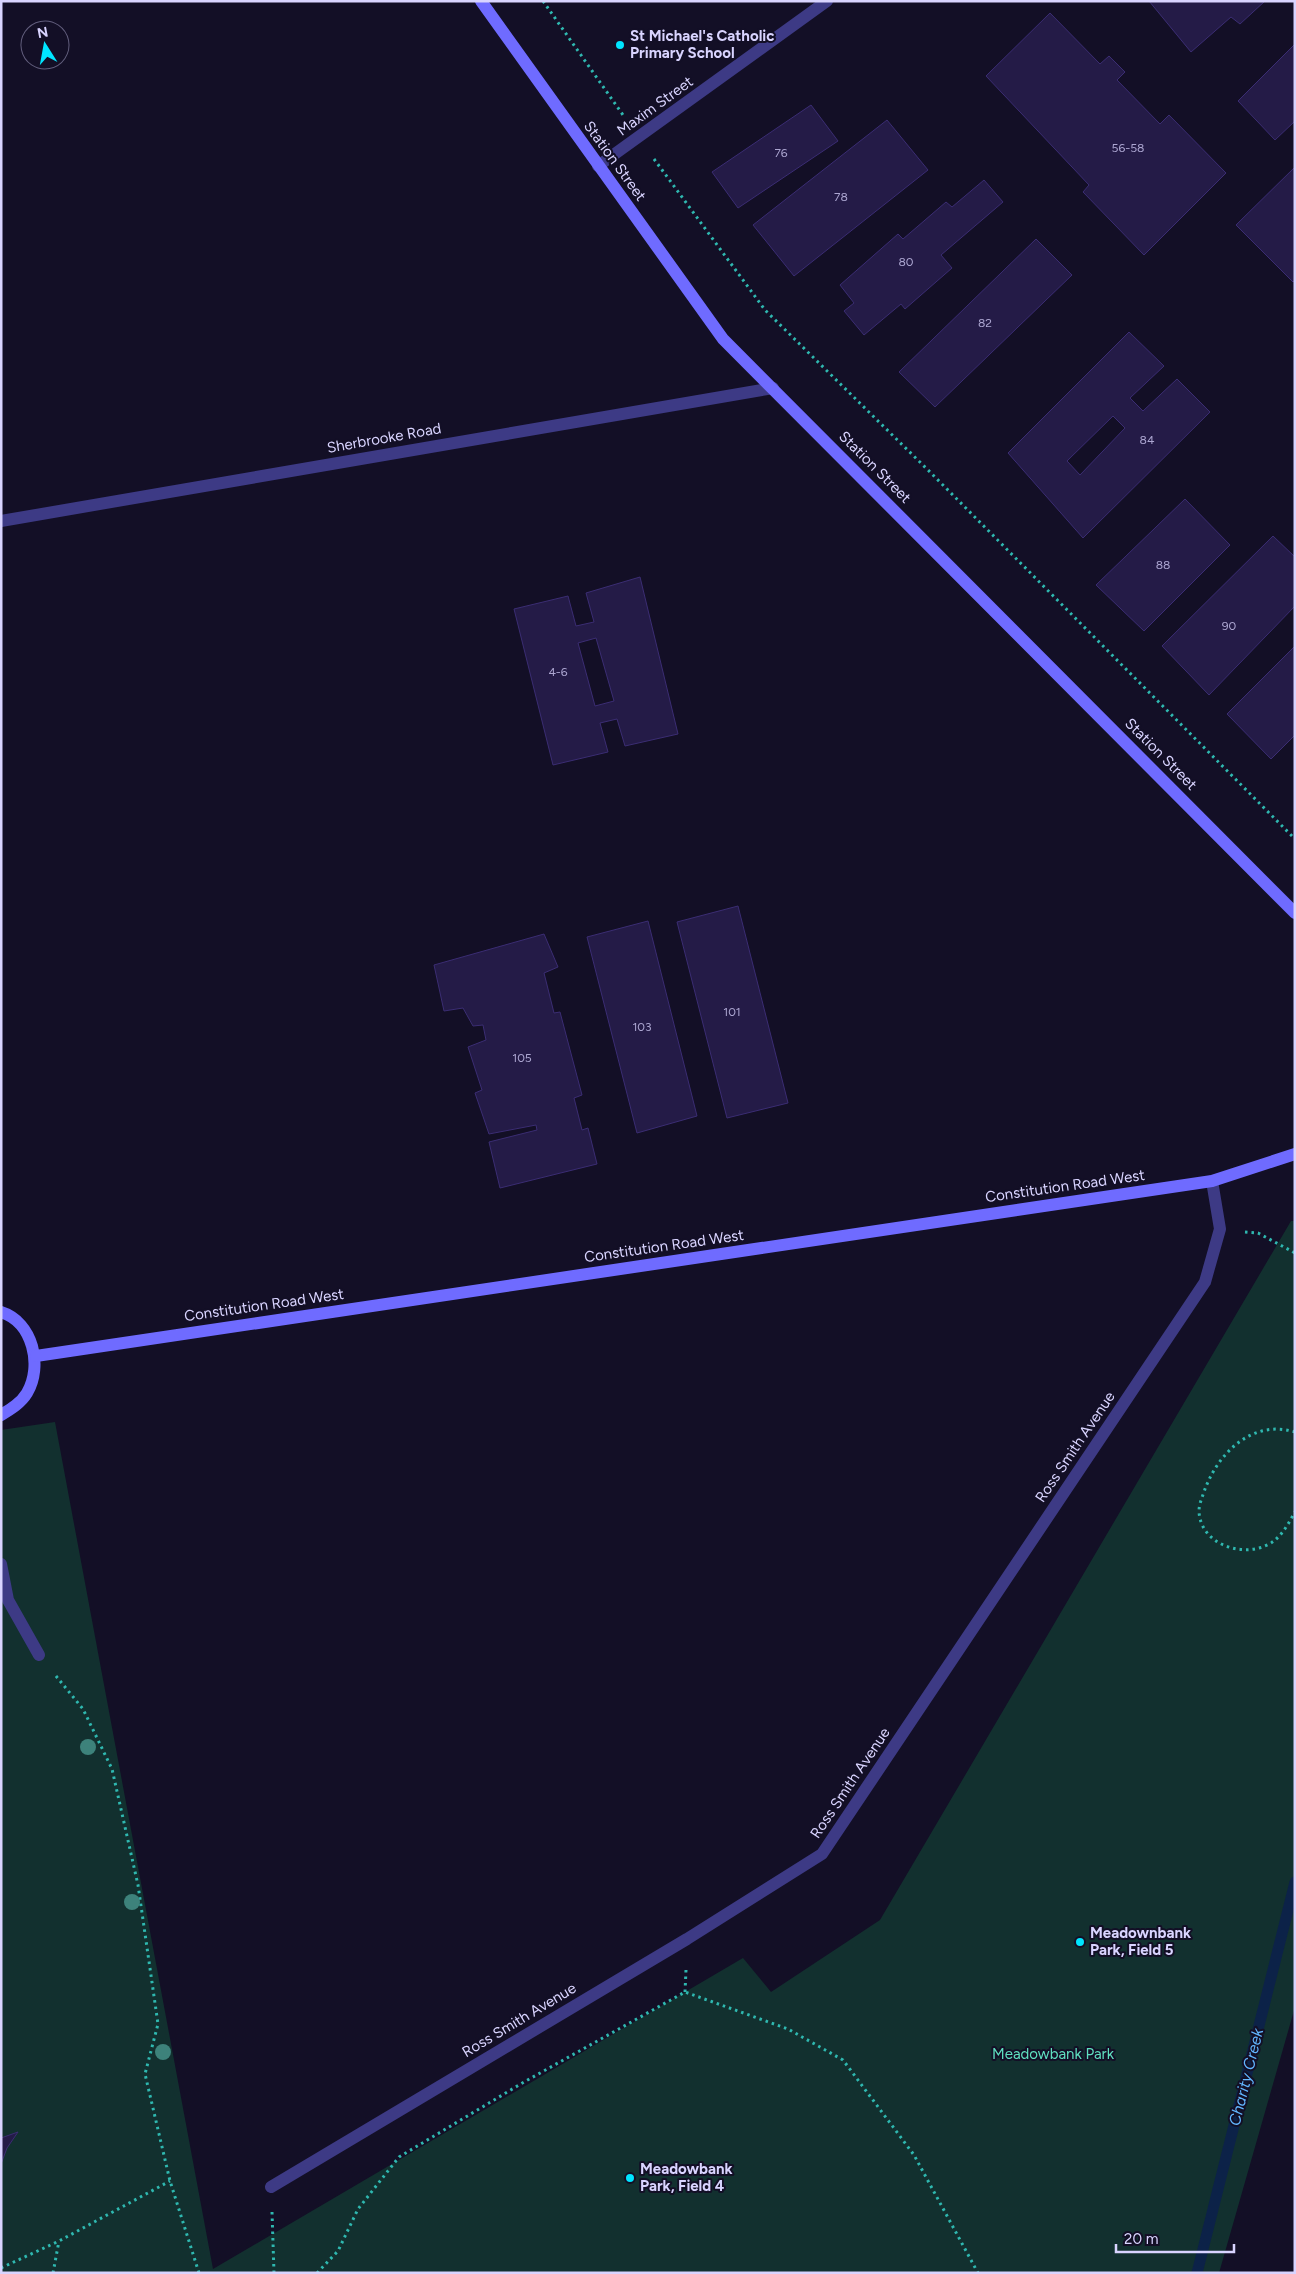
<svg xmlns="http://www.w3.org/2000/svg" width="1296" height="2274" font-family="Figtree,sans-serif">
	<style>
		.green { fill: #12302f }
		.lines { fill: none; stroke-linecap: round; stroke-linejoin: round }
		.stream { stroke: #0c2248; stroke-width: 11 }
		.building { fill: #241b47; stroke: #3b2d73; fill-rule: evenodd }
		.path { stroke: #2fb8b0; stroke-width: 3; stroke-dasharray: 2.5 4; stroke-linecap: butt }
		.lane { stroke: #3d3a85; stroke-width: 12 }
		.street { stroke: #3d3a85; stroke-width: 12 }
		.secondary { stroke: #6f6bff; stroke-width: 12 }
		.tree { fill: #3d827b }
		.poi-dot { fill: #00e5ff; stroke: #130f26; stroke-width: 2 }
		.labels { text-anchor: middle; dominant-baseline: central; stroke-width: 4; stroke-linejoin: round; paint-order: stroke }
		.number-label { font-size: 12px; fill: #aca6d1 }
		.poi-label { font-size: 15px; font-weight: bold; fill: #d9d4ff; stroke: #130f26; text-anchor: start }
		.street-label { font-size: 15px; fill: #d9d4ff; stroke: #130f26 }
		.park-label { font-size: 15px; fill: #5fe0c0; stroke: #130f26 }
		.water-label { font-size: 16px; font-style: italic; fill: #62b6ff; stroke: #130f26 }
	</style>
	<rect width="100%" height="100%" fill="#130f26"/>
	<!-- green -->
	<path class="green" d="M 1291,1221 L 1295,1221 L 1295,2007 L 1219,2273 L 1,2273 L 1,1430 L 55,1422 L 213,2269 L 743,1958 L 771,1992 L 880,1920 Z"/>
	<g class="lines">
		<!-- stream -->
		<path class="stream" d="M 1197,2273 L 1295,1882"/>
	</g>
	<!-- building -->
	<g class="building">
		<path d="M 1149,1 L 1265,1 L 1240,24 L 1231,17 L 1191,52 Z"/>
		<path d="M 1050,13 L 1100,64 L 1109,56 L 1125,72 L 1117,80 L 1160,124 L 1169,115 L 1226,173 L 1144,255 L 1083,192 L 1089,185 L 986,76 Z"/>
		<path d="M 1295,44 L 1295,121 L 1275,140 L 1238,101 Z"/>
		<path d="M 811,105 L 838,141 L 738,208 L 712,172 Z"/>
		<path d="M 887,120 L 928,170 L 794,276 L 753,225 Z"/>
		<path d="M 1295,167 L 1295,280 L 1293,282 L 1236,225 Z"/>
		<path d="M 984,180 L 1003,202 L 941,255 L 952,268 L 905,309 L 901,304 L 864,335 L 844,311 L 854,303 L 840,285 L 898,234 L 903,239 L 946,202 L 952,207 Z"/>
		<path d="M 1036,239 L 1072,275 L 935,407 L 899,372 Z"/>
		<path d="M 1129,332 L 1164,366 L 1130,398 L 1143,411 L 1177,379 L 1210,412 L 1083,538 L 1008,453 ZM 1113,416 L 1125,428 L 1080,475 L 1067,461 Z"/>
		<path d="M 1185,499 L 1230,545 L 1144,631 L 1096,585 Z"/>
		<path d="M 1273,536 L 1295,557 L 1295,606 L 1209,695 L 1162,646 Z"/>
		<path d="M 640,577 L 678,734 L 625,746 L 617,719 L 600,723 L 608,752 L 553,765 L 514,609 L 568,596 L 576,626 L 594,622 L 586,593 ZM 596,638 L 614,701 L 595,706 L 578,643 Z"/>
		<path d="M 1295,646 L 1295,735 L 1271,759 L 1227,714 Z"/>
		<path d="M 738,906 L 788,1103 L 727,1118 L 677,922 Z"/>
		<path d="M 648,921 L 697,1116 L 637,1133 L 587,937 Z"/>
		<path d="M 544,934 L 558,967 L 544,973 L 554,1013 L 560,1012 L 582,1095 L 574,1098 L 582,1130 L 588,1128 L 597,1164 L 500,1188 L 489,1142 L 537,1130 L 536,1125 L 489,1134 L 475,1093 L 482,1090 L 468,1047 L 486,1040 L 483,1025 L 473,1026 L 463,1008 L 444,1011 L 434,965 Z"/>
		<path d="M 18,2132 L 7,2148 L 1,2164 L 1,2138 Z"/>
	</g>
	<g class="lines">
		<!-- path -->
		<g class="path">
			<path d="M 543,1 L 623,115"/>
			<path d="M 654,159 L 765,310 L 930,472 L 1295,839"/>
			<path d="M 1245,1232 L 1258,1233 L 1295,1253"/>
			<path d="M 1295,1432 C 1253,1419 1219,1452 1205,1489 C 1203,1495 1199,1504 1199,1511 C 1200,1543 1239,1557 1265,1546 C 1280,1540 1287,1526 1295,1512"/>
			<path d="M 56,1676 L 83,1709 L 112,1769 L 138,1885 L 158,2024 L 145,2074 L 170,2181 L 199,2273"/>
			<path d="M 685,1992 L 686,1970"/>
			<path d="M 272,2212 L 274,2273"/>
			<path d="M 1,2268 L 59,2241 L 170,2181"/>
			<path d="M 53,2273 L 59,2241"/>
			<path d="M 317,2273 L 338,2251 L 358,2209 L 399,2157 L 524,2082 L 685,1992 L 788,2029 L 843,2060 L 914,2155 L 978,2273"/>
		</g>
		<!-- lane -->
		<path class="lane" d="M 1,1564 L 8,1600 L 39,1655"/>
		<!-- street -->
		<g class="street">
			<path d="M 598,166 L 827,1"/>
			<path d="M 1,521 L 773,388"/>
			<path d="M 271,2187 L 687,1939 L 822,1854 L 1205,1282 L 1220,1229 L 1212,1181"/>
		</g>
		<!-- secondary -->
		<g class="secondary">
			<path d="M 481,1 L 723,339 L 1295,913"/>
			<path d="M 1,1312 C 33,1322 43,1366 27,1393 C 21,1403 11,1409 1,1415"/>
			<path d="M 36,1356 L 1212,1181 L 1295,1154"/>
		</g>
	</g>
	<!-- trees -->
	<g class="tree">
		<circle cx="88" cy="1747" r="8"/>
		<circle cx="132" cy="1902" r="8"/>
		<circle cx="163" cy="2052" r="8"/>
	</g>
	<!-- markers -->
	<g class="poi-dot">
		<circle cx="620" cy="45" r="5"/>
		<circle cx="1080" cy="1942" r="5"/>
		<circle cx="630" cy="2178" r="5"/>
	</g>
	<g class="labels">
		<!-- number labels -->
		<g class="number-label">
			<text x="1128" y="148">56-58</text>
			<text x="781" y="153">76</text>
			<text x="841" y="197">78</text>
			<text x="906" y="262">80</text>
			<text x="985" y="323">82</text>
			<text x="1147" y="440">84</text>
			<text x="1163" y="565">88</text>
			<text x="1229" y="626">90</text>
			<text x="558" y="672">4-6</text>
			<text x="732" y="1012">101</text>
			<text x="642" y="1027">103</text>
			<text x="522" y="1058">105</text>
		</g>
		<!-- poi labels -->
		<g class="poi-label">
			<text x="630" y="36">St Michael's Catholic<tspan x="630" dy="17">Primary School</tspan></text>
			<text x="1090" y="1933">Meadownbank<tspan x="1090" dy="17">Park, Field 5</tspan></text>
			<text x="640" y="2169">Meadowbank<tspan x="640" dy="17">Park, Field 4</tspan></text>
		</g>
		<!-- street labels -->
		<g class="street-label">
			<text transform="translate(655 106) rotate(-36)">Maxim Street</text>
			<text transform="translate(615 161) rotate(54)">Station Street</text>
			<text transform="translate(384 438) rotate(-10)">Sherbrooke Road</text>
			<text transform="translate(875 467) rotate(45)">Station Street</text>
			<text transform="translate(1161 754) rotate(45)">Station Street</text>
			<text transform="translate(1065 1186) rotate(-8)">Constitution Road West</text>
			<text transform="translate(664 1246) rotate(-8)">Constitution Road West</text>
			<text transform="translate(264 1305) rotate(-8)">Constitution Road West</text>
			<text transform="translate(1075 1447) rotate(-56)">Ross Smith Avenue</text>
			<text transform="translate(850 1783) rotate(-56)">Ross Smith Avenue</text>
			<text transform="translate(519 2020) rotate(-31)">Ross Smith Avenue</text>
		</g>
		<!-- park labels -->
		<g class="park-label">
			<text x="1053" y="2054">Meadowbank Park</text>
		</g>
		<!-- water labels -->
		<g class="water-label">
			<text transform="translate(1246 2077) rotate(-76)">Charity Creek</text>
		</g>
	</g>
	<!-- border -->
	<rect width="1296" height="2274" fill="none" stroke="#d9d4ff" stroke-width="5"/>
	<!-- north arrow -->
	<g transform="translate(45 45) rotate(349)"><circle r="24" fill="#130f26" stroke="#625e7d"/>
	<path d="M0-4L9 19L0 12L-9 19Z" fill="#00e5ff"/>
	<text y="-8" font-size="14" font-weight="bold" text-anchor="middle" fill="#d9d4ff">N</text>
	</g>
	<!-- scale -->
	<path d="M1116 2244v8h118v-8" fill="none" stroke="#d9d4ff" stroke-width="2.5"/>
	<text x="1124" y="2244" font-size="15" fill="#d9d4ff" stroke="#130f26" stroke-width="4" paint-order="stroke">20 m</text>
</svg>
